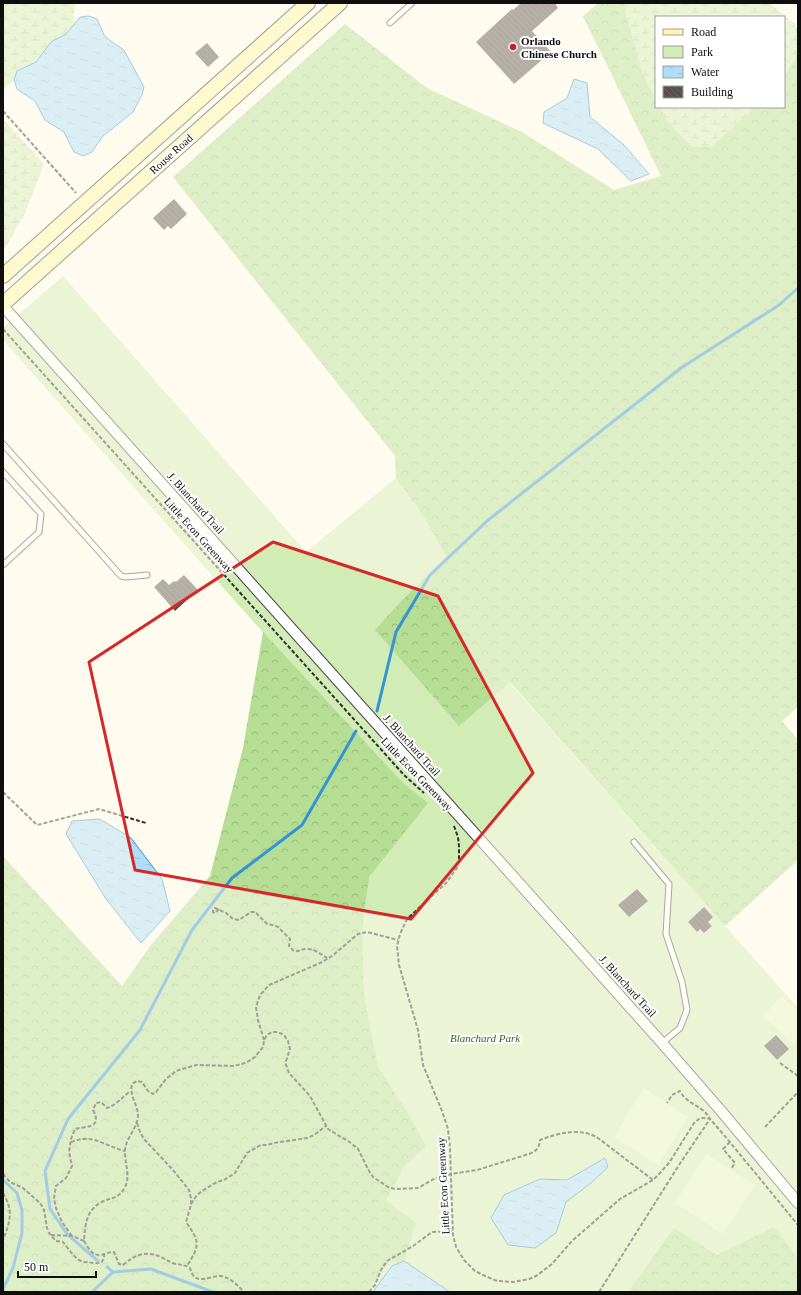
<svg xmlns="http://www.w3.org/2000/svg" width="801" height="1295" font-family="'Times New Roman',serif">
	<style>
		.green { fill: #d2ecb6 }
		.forest { fill: url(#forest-crowns) }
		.wetland { fill: url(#wetland-marsh) }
		.pitch { fill: #e4f3c8 }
		.water { fill: url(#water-ripples); stroke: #3393d5 }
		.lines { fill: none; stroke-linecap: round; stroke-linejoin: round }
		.stream { stroke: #3393d5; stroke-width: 3 }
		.building { fill: url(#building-back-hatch) }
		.lane-casing { stroke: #414141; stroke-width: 7 }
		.street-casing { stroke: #414141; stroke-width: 12 }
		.secondary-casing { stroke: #303030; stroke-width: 16 }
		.path { stroke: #303030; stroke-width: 2; stroke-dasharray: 4 2; stroke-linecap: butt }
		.lane { stroke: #fff; stroke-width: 5 }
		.street { stroke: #fff; stroke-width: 10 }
		.secondary { stroke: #fff6aa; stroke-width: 14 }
		.marked { fill: none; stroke: #d62828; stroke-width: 3; stroke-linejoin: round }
		.poi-dot { fill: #c61e25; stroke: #fff; stroke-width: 1.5 }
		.labels { text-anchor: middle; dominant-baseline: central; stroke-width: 4; stroke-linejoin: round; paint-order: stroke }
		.poi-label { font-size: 11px; font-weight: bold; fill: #0e0e0e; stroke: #fff; text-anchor: start }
		.street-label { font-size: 11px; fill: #0e0e0e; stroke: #fff }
		.park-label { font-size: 11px; font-style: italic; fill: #2a6a1a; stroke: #fff }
	</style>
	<defs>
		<pattern id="forest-crowns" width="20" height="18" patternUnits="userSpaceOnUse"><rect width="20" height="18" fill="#b5de94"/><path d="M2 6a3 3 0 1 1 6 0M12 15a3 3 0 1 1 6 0" fill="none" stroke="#9abd7e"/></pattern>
		<pattern id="wetland-marsh" width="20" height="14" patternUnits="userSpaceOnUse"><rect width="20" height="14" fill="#d2ecb6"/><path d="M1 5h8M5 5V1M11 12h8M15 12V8" fill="none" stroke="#b3c99b"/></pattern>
		<pattern id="water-ripples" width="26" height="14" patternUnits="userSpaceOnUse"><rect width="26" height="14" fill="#b0defa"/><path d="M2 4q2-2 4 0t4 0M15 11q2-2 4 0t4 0" fill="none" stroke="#96bdd5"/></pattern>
		<pattern id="building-back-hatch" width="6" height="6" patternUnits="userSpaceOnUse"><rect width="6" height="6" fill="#574f4a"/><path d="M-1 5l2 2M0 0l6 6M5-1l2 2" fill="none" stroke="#6a6460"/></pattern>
	</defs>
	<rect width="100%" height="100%" fill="#fffcef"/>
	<!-- green -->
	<path class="green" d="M 63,276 L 306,552 L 396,478 L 425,519 L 446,557 L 403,599 L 509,682 L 798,1008 L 798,1292 L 12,1292 L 395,781 L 3,340 L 3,328 Z"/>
	<!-- forest -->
	<g class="forest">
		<path d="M 598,3 L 757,3 L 656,17 L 656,107 L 784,107 L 784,20 L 798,29 L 798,707 L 782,721 L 798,740 L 798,860 L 725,926 L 510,682 L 459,726 L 375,630 L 403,599 L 446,557 L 425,519 L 396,478 L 395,456 L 173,177 L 345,24 L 427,88 L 522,132 L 614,190 L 661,176 L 583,16 Z"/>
		<path d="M 263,632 L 402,782 L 428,803 L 369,877 L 362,929 L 364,996 L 378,1067 L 409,1115 L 426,1146 L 404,1166 L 386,1201 L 416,1223 L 404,1261 L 392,1266 L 373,1292 L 3,1292 L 3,856 L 122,986 L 151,945 L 210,876 L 243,748 Z"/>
		<path d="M 774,1227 L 798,1258 L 798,1292 L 628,1292 L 674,1228 L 717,1255 Z"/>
	</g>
	<!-- wetland -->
	<g class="wetland">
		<path d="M 3,3 L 75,3 L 73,25 L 66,34 L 51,42 L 36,62 L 17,71 L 14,80 L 3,89 Z"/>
		<path d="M 626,3 L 769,3 L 795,24 L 798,43 L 795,60 L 784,76 L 784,17 L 656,17 L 656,100 L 643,75 L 625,12 Z"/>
		<path d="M 660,107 L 756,107 L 711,147 L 692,147 L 667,121 Z"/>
		<path d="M 3,119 L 44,164 L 25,213 L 3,252 Z"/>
		<path d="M 391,1260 L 402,1265 L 375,1292 L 367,1292 Z"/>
	</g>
	<!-- pitch -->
	<g class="pitch">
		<path d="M 782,996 L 798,1011 L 798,1039 L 793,1044 L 763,1016 Z"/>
		<path d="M 644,1088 L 688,1117 L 658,1165 L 614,1137 Z"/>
		<path d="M 706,1154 L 755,1185 L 723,1234 L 675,1203 Z"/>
	</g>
	<!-- water -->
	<g class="water">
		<path d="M 89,16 L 97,19 L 105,37 L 124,50 L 144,87 L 142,95 L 133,112 L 102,137 L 92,152 L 83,156 L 74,152 L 64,132 L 45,120 L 35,101 L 17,89 L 14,80 L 17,71 L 36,62 L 51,42 L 66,34 L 80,17 Z"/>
		<path d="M 574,79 L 587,83 L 590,117 L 624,145 L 649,174 L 631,181 L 598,149 L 543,123 L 544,112 L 567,98 Z"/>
		<path d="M 100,819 L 131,838 L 162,879 L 170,911 L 141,943 L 106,899 L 66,834 L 72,821 Z"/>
		<path d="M 605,1158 L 608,1167 L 591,1183 L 566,1202 L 556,1233 L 535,1248 L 508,1245 L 491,1218 L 504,1195 L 540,1179 L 567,1180 Z"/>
		<path d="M 404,1261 L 450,1292 L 373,1292 L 392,1266 Z"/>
	</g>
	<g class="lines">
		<!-- stream -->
		<g class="stream">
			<path d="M 377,711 L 396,632 L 430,575 L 487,521 L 681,368 L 779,305 L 798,288"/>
			<path d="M 3,1180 L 17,1193 L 22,1210 L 22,1233 L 13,1268 L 3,1289"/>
			<path d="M 98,1261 L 67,1234 L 50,1209 L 45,1171 L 68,1119 L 140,1030 L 192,930 L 232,878 L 302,825 L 356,731"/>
			<path d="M 107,1267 L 113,1272"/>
			<path d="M 92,1292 L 113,1272 L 151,1269 L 213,1292"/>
		</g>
	</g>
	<!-- building -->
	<g class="building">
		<path d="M 521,3 L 555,3 L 558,8 L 532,31 L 551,52 L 514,84 L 476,42 L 512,9 L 513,10 Z"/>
		<path d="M 207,43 L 219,57 L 208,67 L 195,53 Z"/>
		<path d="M 174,199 L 187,214 L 171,229 L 168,226 L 164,230 L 153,218 Z"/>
		<path d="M 184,575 L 198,590 L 175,611 L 154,587 L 163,579 L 169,585 L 174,581 L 176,582 Z"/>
		<path d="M 637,889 L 648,901 L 629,917 L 618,905 Z"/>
		<path d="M 704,907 L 713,917 L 708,922 L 712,926 L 704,933 L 700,929 L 697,932 L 688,922 Z"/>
		<path d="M 776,1035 L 789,1049 L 777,1060 L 764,1046 Z"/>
	</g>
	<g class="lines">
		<!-- lane casing -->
		<g class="lane-casing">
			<g id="lane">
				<path d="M 390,23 L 412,3"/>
				<path d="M 3,444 L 121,576 L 126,577 L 147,575"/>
				<path d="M 3,472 L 41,514 L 39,532 L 3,565"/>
				<path d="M 634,842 L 669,884 L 666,934 L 682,982 L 687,1010 L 680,1028 L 662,1043"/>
			</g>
		</g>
		<!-- street casing -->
		<g class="street-casing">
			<path id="street" d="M 3,306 L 662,1043 L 722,1112 L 798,1203"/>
		</g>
		<!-- secondary casing -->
		<g class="secondary-casing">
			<g id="secondary">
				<path d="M 3,276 L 308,3"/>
				<path d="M 3,304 L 340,3"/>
			</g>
		</g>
		<!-- path -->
		<g class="path">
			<path d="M 3,111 L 76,193"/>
			<path d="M 3,329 L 404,775 L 424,793"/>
			<path d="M 3,792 L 37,825 L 99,809 L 146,823"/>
			<path d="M 454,826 L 458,837 L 459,846 L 459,860 L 457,868 L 446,883 L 407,919 L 400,934 L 397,946 L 399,965 L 418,1030 L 423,1065 L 442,1111 L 448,1129 L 450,1148 L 453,1235 L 456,1247 L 464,1260 L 475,1271 L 483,1275 L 497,1281 L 513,1282 L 529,1279 L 536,1276 L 552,1264 L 572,1241 L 620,1199 L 653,1180 L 659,1174 L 669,1163 L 694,1123 L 700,1118 L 703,1118 L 710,1119 L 724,1135 L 798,1225"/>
			<path d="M 219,909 L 215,913 L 213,912 L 213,910 L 215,908 L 226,913 L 233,919 L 239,920 L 251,912 L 255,912 L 267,924 L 273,925 L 278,927 L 290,939 L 289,946 L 294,951 C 299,952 301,949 306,949 C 313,948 321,954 327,958"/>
			<path d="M 264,1040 L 258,1020 L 256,1007 L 260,995 L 269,985 L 320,963 L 332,956 L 358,934 L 367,932 L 398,940"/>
			<path d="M 780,1063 L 798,1076"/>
			<path d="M 137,1123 L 140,1132 L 144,1139 L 173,1170 L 189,1190 L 191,1198 L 191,1205 L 186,1222 C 200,1242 200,1245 187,1266"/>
			<path d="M 765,1127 L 798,1092"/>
			<path d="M 71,1142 C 75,1141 79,1139 84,1139 C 98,1138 111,1148 125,1151"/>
			<path d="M 730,1142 L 723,1149 L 735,1163 L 731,1169"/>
			<path d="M 3,1174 L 10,1182 L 23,1188 L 40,1203 L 44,1210 L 47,1228 L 49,1233 L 56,1241 L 63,1242 C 68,1248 74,1258 81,1261 C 84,1262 86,1262 88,1262 C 96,1264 105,1265 104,1254"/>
			<path d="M 3,1193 C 14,1211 10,1222 3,1240"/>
			<path d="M 191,1204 L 197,1195 L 202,1191 L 217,1182 L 224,1180 L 235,1173 L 247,1153 L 261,1145 L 267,1145 L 274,1143 L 307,1138 L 314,1135 L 326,1126"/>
			<path d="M 51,1235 L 72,1236 L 84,1241 C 85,1226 86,1211 100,1203 C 110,1197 118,1200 125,1187 C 131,1175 124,1162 125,1150 C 126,1138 137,1129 138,1116 C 138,1104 129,1097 132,1084 L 137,1081 L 142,1082 L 148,1091 L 153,1094 L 156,1092 L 166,1079 L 176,1071 L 196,1065 L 233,1066 L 242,1064 L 249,1061 L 255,1057 L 263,1047 L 264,1040 L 267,1035 L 272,1032 L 278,1032 L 284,1035 L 288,1041 L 290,1049 L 286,1061 L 286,1065 L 289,1073 L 310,1096 L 328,1129 L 351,1143 L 358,1149 L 369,1171 L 373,1177 L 388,1187 L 395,1189 L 418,1188 L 434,1179 L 451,1174 L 477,1170 L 529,1154 C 537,1151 539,1148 540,1140 C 559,1133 580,1127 598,1138 L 653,1180"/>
			<path d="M 72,1236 L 62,1222 L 56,1208 L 54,1198 L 56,1186 L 66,1178 L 72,1166 L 69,1152 L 71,1139 L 75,1129 C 85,1126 103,1129 93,1110 L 96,1103 L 101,1102 L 107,1108 C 116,1105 123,1097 130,1091"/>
			<path d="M 84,1241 C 88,1247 91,1256 101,1255 C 105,1254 109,1252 114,1252 L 119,1264 L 123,1265 C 136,1254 147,1250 163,1258 C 166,1260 169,1261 172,1263 C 179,1265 183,1264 190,1268 C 193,1280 200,1281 212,1277 C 215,1277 218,1275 221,1276 C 231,1278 237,1285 244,1292"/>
			<path d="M 369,1292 L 375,1285 L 381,1270 L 387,1261 L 413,1246 L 432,1232 L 452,1231"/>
			<path d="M 599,1292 L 679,1165 L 710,1119 C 703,1105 687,1105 680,1091 L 672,1095 L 667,1103"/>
		</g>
		<!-- lane -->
		<use href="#lane" class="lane"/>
		<!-- street -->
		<use href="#street" class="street"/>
		<!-- secondary -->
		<use href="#secondary" class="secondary"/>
	</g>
	<!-- marked area -->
	<path d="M0 0H801V1295H0ZM 273,542 L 438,596 L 533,773 L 411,919 L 135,870 L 89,662 Z" fill="#fffcef" fill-opacity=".55" fill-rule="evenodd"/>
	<path class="marked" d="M 273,542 L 438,596 L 533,773 L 411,919 L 135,870 L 89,662 Z"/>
	<!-- markers -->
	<circle class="poi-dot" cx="513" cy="47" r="4"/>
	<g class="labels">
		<!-- poi labels -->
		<g class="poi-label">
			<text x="521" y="41">Orlando<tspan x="521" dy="13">Chinese Church</tspan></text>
		</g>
		<!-- street labels -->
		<g class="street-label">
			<text transform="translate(171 154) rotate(-42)">Rouse Road</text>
			<text transform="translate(196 503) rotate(48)">J. Blanchard Trail</text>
			<text transform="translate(199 535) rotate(48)">Little Econ Greenway</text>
			<text transform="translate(412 745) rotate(48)">J. Blanchard Trail</text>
			<text transform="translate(417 774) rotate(46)">Little Econ Greenway</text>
			<text transform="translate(628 986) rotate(48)">J. Blanchard Trail</text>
			<text transform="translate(443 1186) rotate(-93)">Little Econ Greenway</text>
		</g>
		<!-- park labels -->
		<g class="park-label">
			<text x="485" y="1038">Blanchard Park</text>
		</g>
	</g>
	<!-- border -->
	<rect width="801" height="1295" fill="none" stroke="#0e0e0e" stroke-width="8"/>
	<!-- legend -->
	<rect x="655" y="16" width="130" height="92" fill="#ffffff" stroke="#9f9f9f"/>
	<rect x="663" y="29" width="20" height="6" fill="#fff6aa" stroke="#9f9f9f"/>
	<text x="691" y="36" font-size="12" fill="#0e0e0e">Road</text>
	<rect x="663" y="46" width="20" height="12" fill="#d2ecb6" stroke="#9f9f9f"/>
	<text x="691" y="56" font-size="12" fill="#0e0e0e">Park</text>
	<rect x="663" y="66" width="20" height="12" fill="url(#water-ripples)" stroke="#9f9f9f"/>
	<text x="691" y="76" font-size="12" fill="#0e0e0e">Water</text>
	<rect x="663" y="86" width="20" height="12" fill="url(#building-back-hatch)" stroke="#9f9f9f"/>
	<text x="691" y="96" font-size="12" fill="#0e0e0e">Building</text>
	<!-- scale -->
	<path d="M18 1271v6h78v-6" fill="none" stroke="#0e0e0e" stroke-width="2"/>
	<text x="24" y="1271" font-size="12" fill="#0e0e0e" stroke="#ffffff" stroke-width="3" paint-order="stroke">50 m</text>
</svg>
